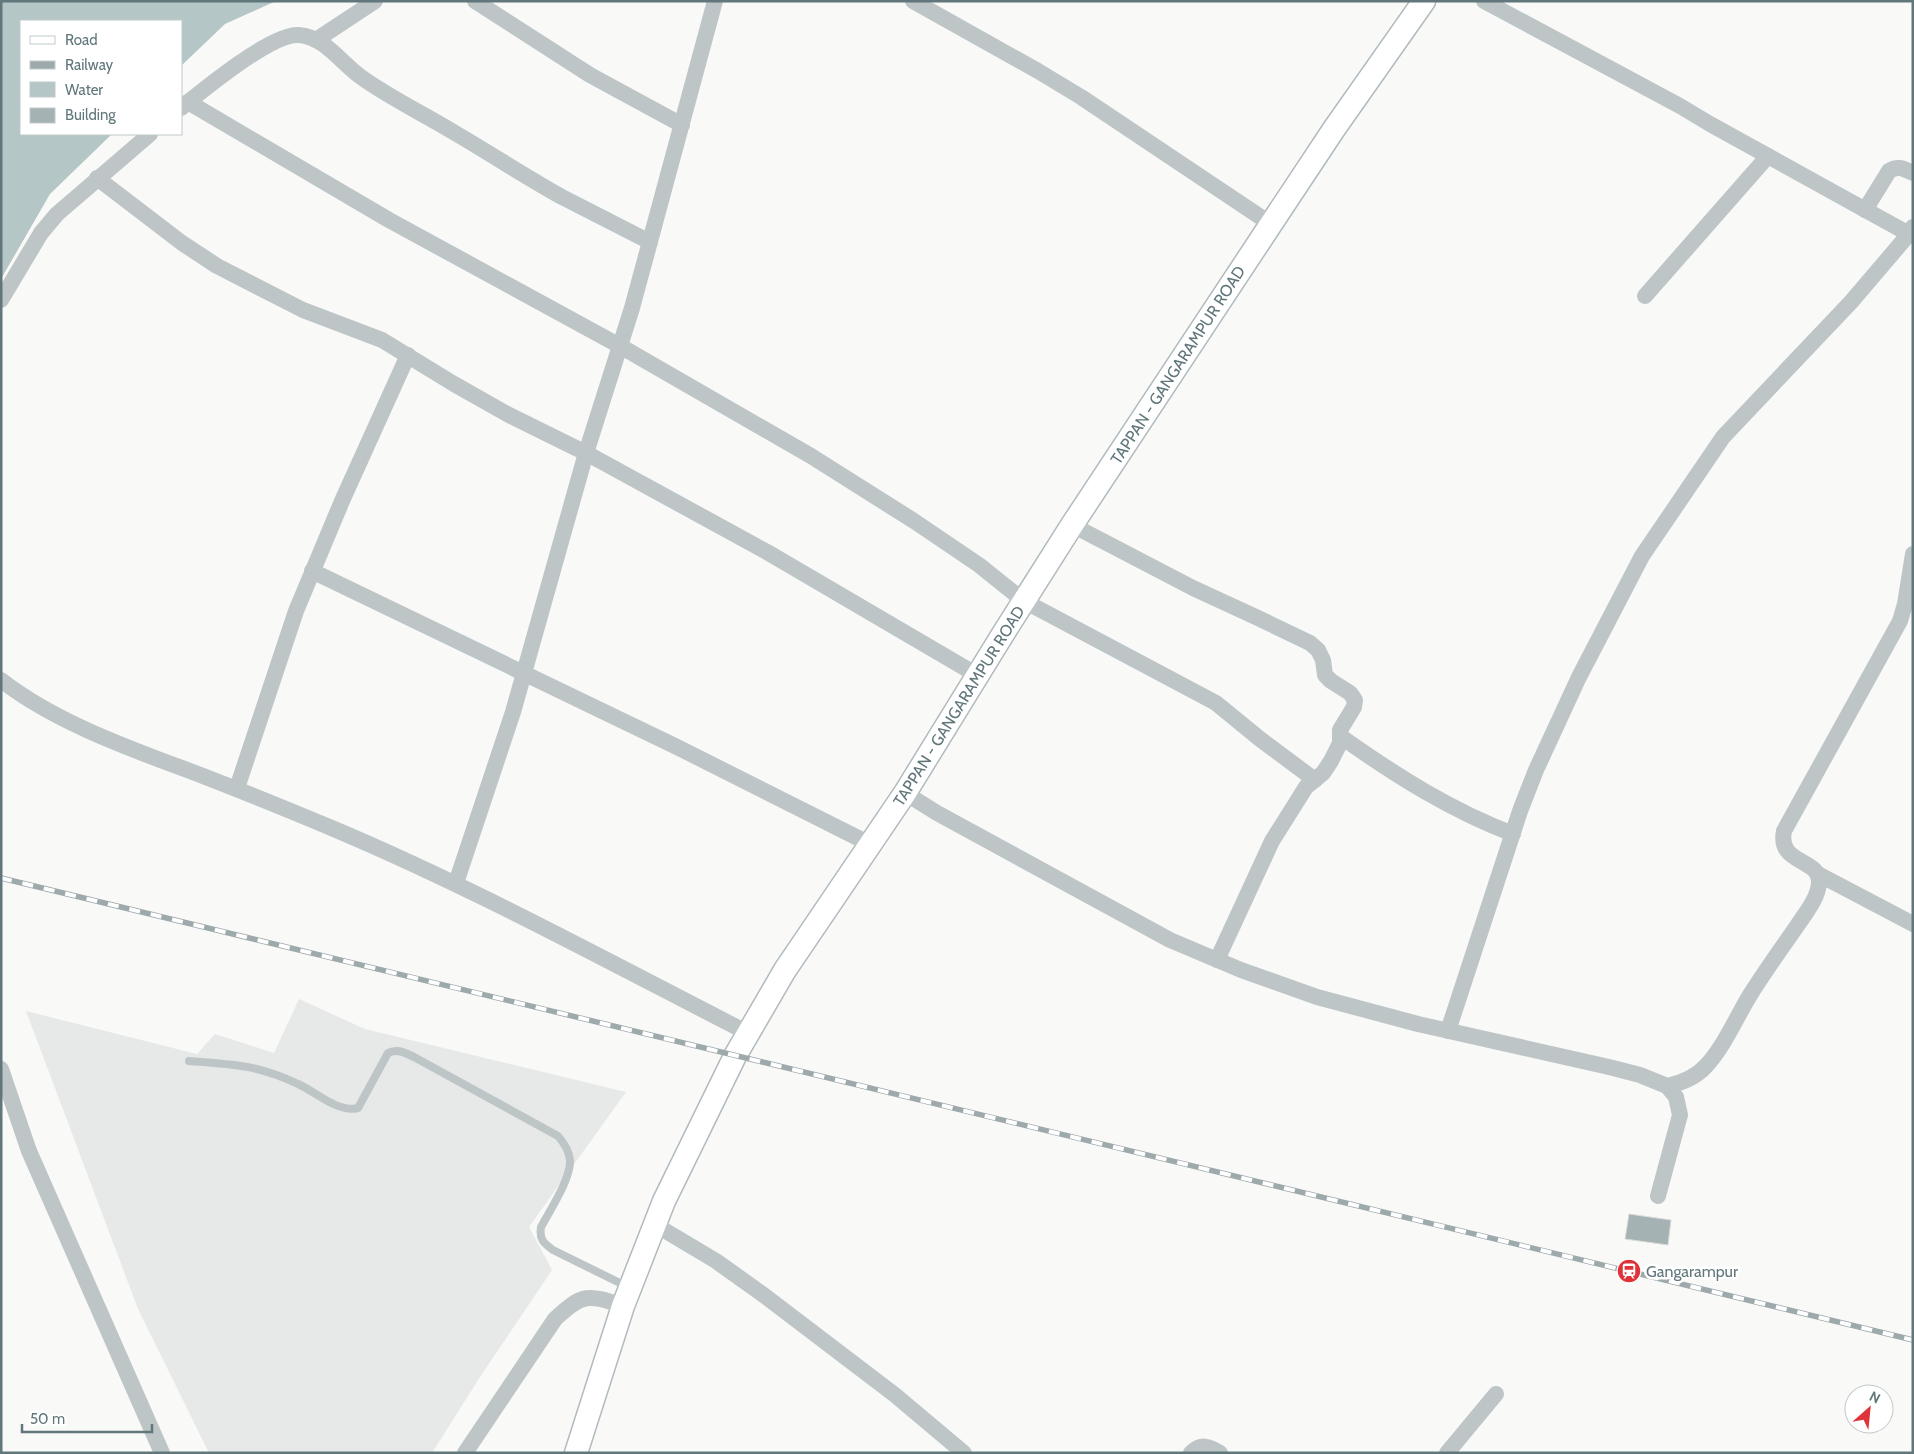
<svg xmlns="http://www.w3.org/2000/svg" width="1914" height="1454" font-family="Cabin,sans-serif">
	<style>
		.built { fill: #e7e9e8 }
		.water { fill: #b5c6c6 }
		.building { fill: #a5b2b4; stroke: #dbdbd9 }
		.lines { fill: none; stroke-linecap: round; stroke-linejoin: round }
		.secondary-casing { stroke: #b1babc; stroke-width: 25 }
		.lane { stroke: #bec5c7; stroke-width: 8 }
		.street { stroke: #bec5c7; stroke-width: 16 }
		.secondary { stroke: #fff; stroke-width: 22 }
		.rail-casing { stroke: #9ea9ac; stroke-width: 5.5 }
		.rail { stroke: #fff; stroke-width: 4; stroke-dasharray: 11; stroke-linecap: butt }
		.labels { text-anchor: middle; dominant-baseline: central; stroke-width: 5; stroke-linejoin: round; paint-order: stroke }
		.street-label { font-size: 16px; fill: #61777b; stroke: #fff }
		.poi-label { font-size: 16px; fill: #61777b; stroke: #fff; text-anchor: start }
	</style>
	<rect width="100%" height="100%" fill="#f9f9f7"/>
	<!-- built -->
	<path class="built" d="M 299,999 L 365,1029 L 626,1092 L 529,1227 L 552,1270 L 480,1377 L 432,1453 L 209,1453 L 138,1309 L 26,1011 L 197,1054 L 215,1034 L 274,1053 Z"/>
	<!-- water -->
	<path class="water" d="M 1,1 L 276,1 L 225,24 L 181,66 L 181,21 L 21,21 L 21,134 L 112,134 L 50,194 L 1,279 Z"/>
	<!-- building -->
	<path class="building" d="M 1629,1214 L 1671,1220 L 1668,1245 L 1625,1239 Z"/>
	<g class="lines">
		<!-- secondary casing -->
		<g class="secondary-casing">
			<path id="secondary" d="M 576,1453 L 623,1306 L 664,1201 L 735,1056 L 785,970 L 905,793 L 1003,634 L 1072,525 L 1271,224 L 1334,129 L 1424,1"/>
		</g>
		<!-- lane -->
		<path class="lane" d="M 189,1061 C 232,1064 258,1065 298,1084 C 316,1092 338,1113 358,1108 L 388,1053 C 397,1048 405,1053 414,1057 L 558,1136 C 564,1143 569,1150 570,1160 C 571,1179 550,1210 541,1227 C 539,1240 544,1243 553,1250 L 628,1287"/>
		<!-- street -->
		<g class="street">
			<path d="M 475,1 L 590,75 L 682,125"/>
			<path d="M 913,1 L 1038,71 L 1081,97 L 1271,224"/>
			<path d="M 1484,1 L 1680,106 L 1710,124 L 1909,234 L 1913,227"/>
			<path d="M 316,40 L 375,1"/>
			<path d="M 188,102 L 389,220 L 620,346 L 811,456 L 914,521 L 979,565 L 1024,601 L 1216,703 L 1260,739 L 1315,780"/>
			<path d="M 181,108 C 203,90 272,33 299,35 C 325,37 341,63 361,77 C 390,98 424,114 455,133 C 491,154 526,177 562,197 C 591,212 621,227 650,242"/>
			<path d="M 97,178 L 182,243 L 217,266 L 303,310 L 382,340 L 454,384 L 509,415 L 586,453 L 767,552 L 977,675"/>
			<path d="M 1865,210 L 1889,171 C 1898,165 1904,169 1913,173"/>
			<path d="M 1645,296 L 1768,156"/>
			<path d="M 1,300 L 41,233 L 57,214 L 150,134"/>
			<path d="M 1072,525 L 1193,588 L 1258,618 L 1310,643 L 1318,650 L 1323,660 L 1325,675 L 1331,681 L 1350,693 L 1355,700 L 1354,707 L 1340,730 L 1340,743 L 1331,761 L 1323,773 L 1306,787 L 1272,841 L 1217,960"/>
			<path d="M 312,571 L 677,747 L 870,844"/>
			<path d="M 1,680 C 57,724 137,751 203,776 C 247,793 291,811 334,829 C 476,889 611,963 748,1033"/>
			<path d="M 1340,736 C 1395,775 1450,810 1513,834"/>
			<path d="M 237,788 L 296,611 L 342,501 L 408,355"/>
			<path d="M 905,793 L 937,813 L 1170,940 L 1241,970 L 1317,997 L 1418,1024 L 1609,1067 L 1640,1075 L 1667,1086 L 1676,1097 L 1680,1115 L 1658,1196"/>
			<path d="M 1818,874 L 1913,924"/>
			<path d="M 456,883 L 513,712 L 586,453 L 632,308 L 715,1"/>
			<path d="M 1448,1031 L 1520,811 L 1536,770 L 1579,677 L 1642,556 L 1723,437 L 1851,302 L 1909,234"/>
			<path d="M 1,1069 L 29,1151 L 162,1453"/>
			<path d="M 1667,1086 C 1682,1083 1695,1078 1706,1066 C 1725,1045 1736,1018 1750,995 C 1765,971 1781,949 1797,926 C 1805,914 1819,897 1819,882 C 1820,858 1777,865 1784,831 L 1900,621 L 1905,604 L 1913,554"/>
			<path d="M 654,1224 L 716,1261 L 765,1296 L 895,1395 L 964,1453"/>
			<path d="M 465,1453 L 555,1319 C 583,1293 588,1294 623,1306"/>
			<path d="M 1191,1453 C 1201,1443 1209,1446 1220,1453"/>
			<path d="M 1447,1453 L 1496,1394"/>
		</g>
		<!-- secondary -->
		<use href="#secondary" class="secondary"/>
		<!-- rail casing -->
		<g class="rail-casing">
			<path id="rail" d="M 1,878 L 1913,1340"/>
		</g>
		<!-- rail -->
		<use href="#rail" class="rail"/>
	</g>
	<!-- icons -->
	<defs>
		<g id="station-disc" transform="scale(1.25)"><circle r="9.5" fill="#de3338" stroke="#fff"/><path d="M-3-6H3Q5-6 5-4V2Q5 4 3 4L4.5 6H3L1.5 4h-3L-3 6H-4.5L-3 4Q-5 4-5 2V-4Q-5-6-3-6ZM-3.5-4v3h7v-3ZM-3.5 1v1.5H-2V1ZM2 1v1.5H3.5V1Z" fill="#fff"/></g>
	</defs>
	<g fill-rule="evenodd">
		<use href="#station-disc" x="1629" y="1271"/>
	</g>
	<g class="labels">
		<!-- street labels -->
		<g class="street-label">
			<text transform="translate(1178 365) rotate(-57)">TAPPAN - GANGARAMPUR ROAD</text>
			<text transform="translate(959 706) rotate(-58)">TAPPAN - GANGARAMPUR ROAD</text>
		</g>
		<!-- poi labels -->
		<g class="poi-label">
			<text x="1646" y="1271">Gangarampur</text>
		</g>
	</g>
	<!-- border -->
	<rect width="1914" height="1454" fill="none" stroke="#61777b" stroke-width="5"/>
	<!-- legend -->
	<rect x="20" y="20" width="162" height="115" fill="#ffffff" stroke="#c0c9ca"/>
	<rect x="30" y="36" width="25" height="8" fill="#ffffff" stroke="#c0c9ca"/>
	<text x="65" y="45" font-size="15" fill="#61777b">Road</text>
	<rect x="30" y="61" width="25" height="8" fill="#9ea9ac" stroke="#c0c9ca"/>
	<text x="65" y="70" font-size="15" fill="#61777b">Railway</text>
	<rect x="30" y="82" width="25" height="15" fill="#b5c6c6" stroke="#c0c9ca"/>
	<text x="65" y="95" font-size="15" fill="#61777b">Water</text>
	<rect x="30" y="108" width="25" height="15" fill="#a5b2b4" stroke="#c0c9ca"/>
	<text x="65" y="120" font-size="15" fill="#61777b">Building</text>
	<!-- north arrow -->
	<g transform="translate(1869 1409) rotate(27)"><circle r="24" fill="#ffffff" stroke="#c0c9ca"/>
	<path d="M0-4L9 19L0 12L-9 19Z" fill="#de3338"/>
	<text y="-8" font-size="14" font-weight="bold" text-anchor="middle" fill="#61777b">N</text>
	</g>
	<!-- scale -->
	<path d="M22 1424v8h130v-8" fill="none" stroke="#61777b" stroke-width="2.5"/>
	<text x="30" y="1424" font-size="15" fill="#61777b" stroke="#ffffff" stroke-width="4" paint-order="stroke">50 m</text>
</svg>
